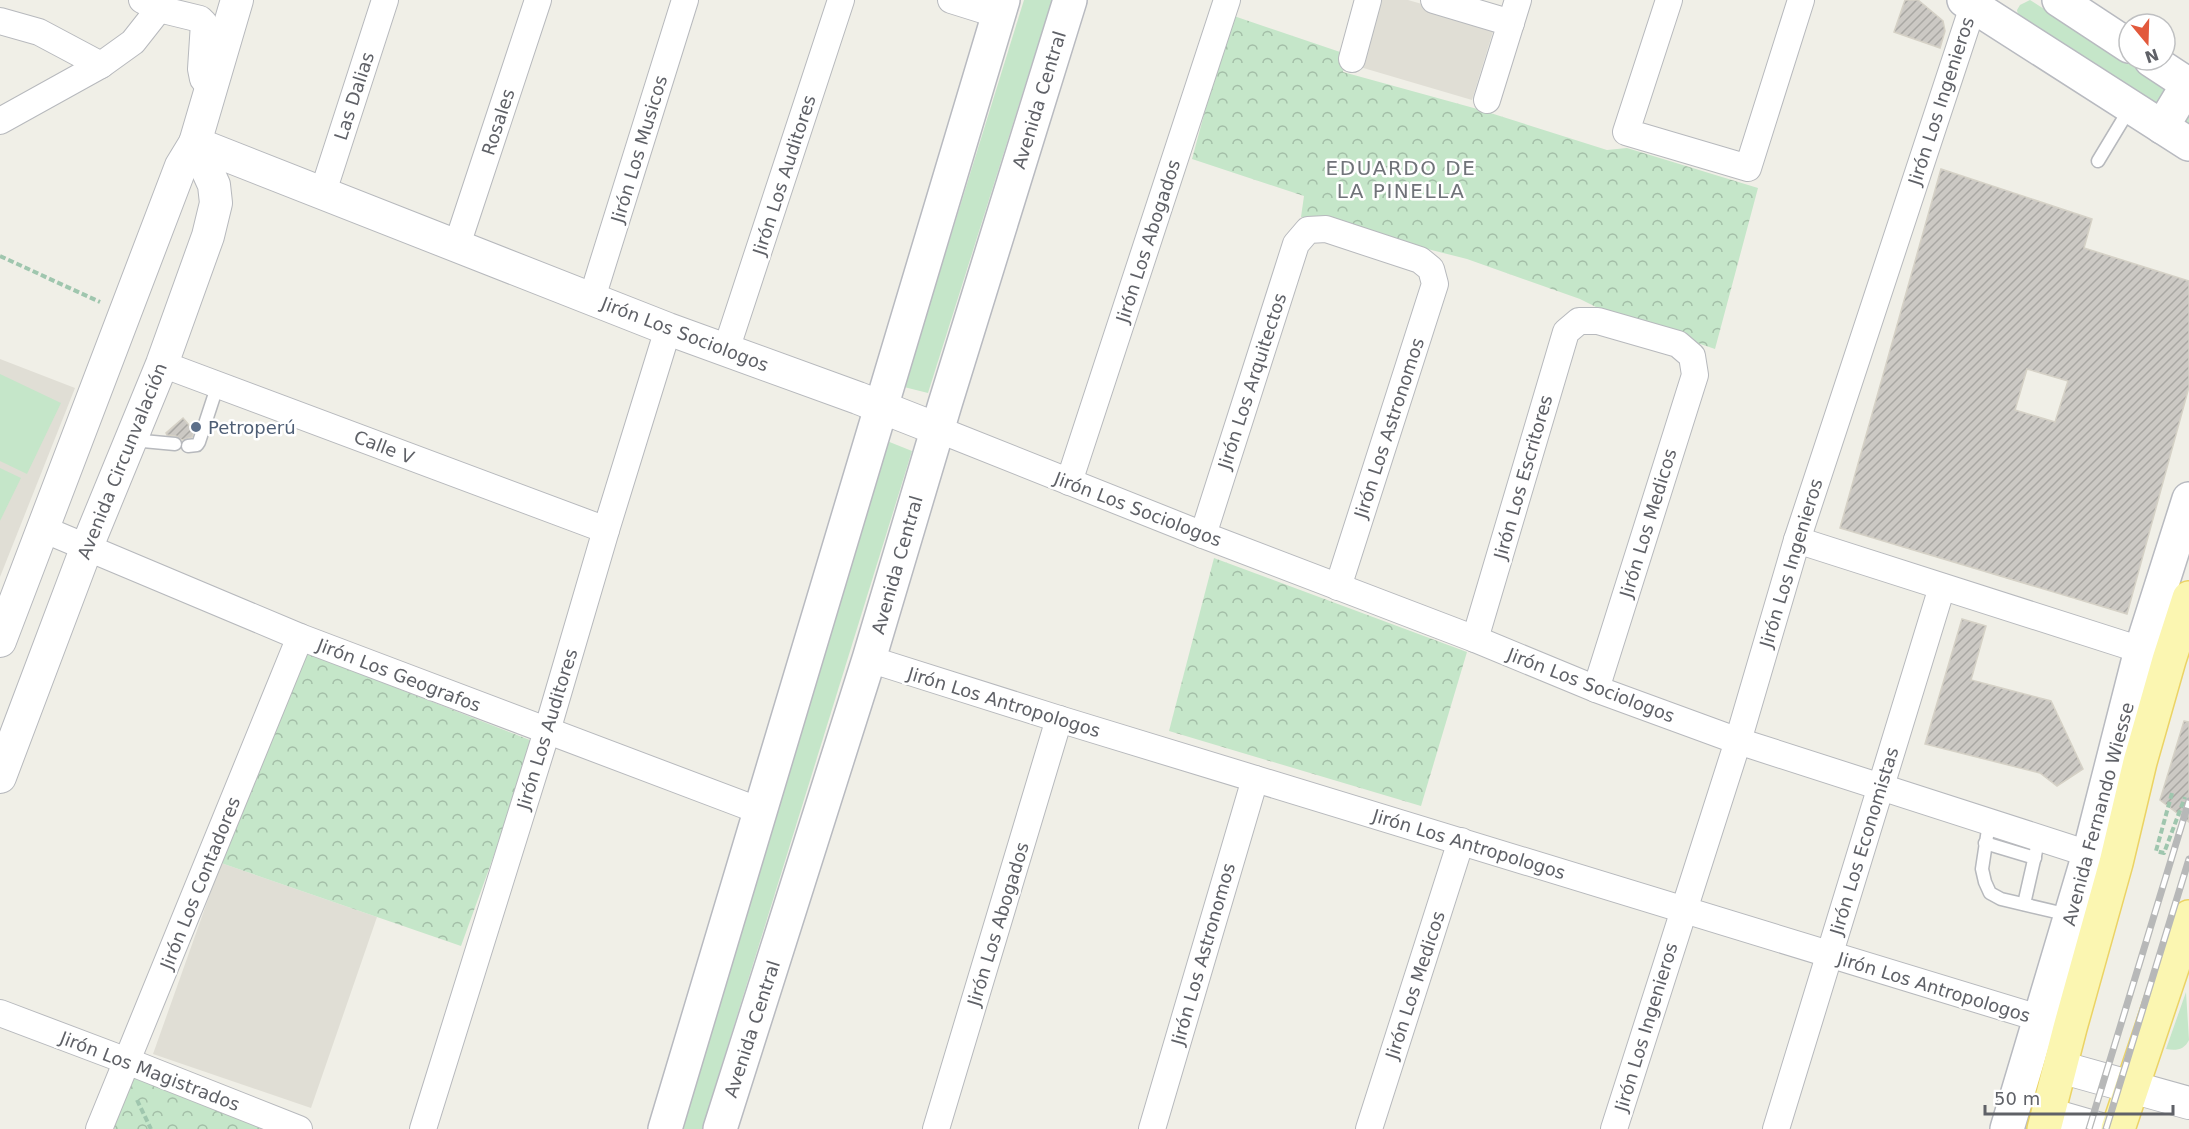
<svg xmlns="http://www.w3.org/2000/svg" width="2189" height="1129" font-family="'DejaVu Sans',sans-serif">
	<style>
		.education { fill: #e0ded5 }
		.green { fill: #c5e6c9 }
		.park { fill: url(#park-crowns) }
		.building { fill: url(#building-hatch); stroke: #d5d1c6; stroke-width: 1.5; fill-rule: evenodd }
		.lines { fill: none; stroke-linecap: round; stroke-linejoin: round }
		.service-casing { stroke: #b7b9bd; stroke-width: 15 }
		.minor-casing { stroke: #b7b9bd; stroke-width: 28 }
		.tertiary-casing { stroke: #b7b9bd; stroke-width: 34 }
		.secondary-casing { stroke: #b8bac0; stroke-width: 36 }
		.primary-casing { stroke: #ebd365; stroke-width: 36 }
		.path { stroke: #9fc6ae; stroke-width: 4; stroke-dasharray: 6 3; stroke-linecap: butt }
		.service { stroke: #fff; stroke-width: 12 }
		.minor { stroke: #fff; stroke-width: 26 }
		.tertiary { stroke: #fff; stroke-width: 32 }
		.secondary { stroke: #fff; stroke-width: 33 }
		.primary { stroke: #fbf6b1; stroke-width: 33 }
		.rail-casing { stroke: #b7b8b8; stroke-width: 7 }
		.rail { stroke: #fff; stroke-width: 4.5; stroke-dasharray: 14; stroke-linecap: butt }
		.service-dot { fill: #5c6f8a; stroke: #fff; stroke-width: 2 }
		.labels { text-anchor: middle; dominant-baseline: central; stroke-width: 5; stroke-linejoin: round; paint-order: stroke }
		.street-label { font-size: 18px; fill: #5f6167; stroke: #fff }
		.service-label { font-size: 18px; fill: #4e5e75; stroke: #fff; text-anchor: start }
		.neighbourhood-label { font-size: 20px; letter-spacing: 1.5px; fill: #707379; stroke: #fff }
	</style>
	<defs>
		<pattern id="park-crowns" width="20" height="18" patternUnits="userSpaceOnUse" patternTransform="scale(1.5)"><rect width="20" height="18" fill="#c5e6c9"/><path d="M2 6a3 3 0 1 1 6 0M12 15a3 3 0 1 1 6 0" fill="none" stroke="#a3bea7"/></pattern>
		<pattern id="building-hatch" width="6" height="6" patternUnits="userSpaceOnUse" patternTransform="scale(1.5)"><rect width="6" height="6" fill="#ccc9c4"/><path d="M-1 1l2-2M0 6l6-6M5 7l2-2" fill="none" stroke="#a9a7a3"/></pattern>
	</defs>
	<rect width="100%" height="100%" fill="#f0efe7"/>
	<!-- education -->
	<g class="education">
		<path d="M 1380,0 L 1408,0 L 1495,25 L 1472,100 L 1360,67 Z"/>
		<path d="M 0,359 L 75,388 L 0,577 Z"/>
		<path d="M 221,863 L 377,917 L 311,1108 L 153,1054 Z"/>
	</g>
	<!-- green -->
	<g class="green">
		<path d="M 1024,0 L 1052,0 L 928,393 L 904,387 Z"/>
		<path d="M 2030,0 L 2189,102 L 2189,128 L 2018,15 L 2017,10 L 2020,5 Z"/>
		<path d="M 0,374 L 61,403 L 27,474 L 0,461 Z"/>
		<path d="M 887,441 L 912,451 L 702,1129 L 678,1129 Z"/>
		<path d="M 0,468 L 21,478 L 0,521 Z"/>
		<path d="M 2186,992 L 2189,1040 C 2184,1050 2176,1051 2166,1049 Z"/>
	</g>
	<!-- park -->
	<g class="park">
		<path d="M 1231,15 L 1346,54 L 1343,72 L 1481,110 L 1607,150 L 1627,148 L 1758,188 L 1715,349 L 1606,312 L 1580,299 L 1467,259 L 1301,217 L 1304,196 L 1192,159 Z"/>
		<path d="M 1214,558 L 1467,652 L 1421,806 L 1169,731 Z"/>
		<path d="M 307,653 L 535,742 L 461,946 L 221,863 Z"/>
		<path d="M 134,1076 L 271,1129 L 108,1129 Z"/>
	</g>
	<!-- building -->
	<g class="building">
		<path d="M 1905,0 L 1918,0 L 1943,21 L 1945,31 L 1940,48 L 1894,32 Z"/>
		<path d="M 1941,169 L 2092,219 L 2084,248 L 2189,281 L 2189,387 L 2127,614 L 1840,528 ZM 2027,369 L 2068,381 L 2055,422 L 2015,410 Z"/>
		<path d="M 183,418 L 194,431 L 192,437 L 182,440 L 176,436 L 167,435 L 166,433 Z"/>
		<path d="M 1962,619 L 1986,626 L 1971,680 L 2051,701 L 2083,769 L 2057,786 L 2040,773 L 1925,744 Z"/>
		<path d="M 2184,721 L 2189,722 L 2189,822 L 2160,800 Z"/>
	</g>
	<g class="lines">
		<!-- service casing -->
		<g class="service-casing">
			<g id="service">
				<path d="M 2098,161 L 2130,108"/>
				<path d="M 132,440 L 175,444"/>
				<path d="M 188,446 L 197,445 L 199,442 L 218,384"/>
				<path d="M 1989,823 L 1982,869 L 1985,882 L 1990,893 L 2001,899 L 2069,915"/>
				<path d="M 1985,843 L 2035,858"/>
				<path d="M 2024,904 L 2039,838"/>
			</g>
		</g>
		<!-- minor casing -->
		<g class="minor-casing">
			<g id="minor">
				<path d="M 142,0 L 159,9 L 200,19 L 204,23 L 201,69 L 203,79 L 210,86"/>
				<path d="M 951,0 L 999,15"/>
				<path d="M 1434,0 L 1511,23"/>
				<path d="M 1669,0 L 1626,132 L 1748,168 L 1801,0"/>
				<path d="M 0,21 L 39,32 L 101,65"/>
				<path d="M 1352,59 L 1368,0"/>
				<path d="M 1487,100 L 1518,0"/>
				<path d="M 0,121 L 101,65 L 133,42 L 159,9"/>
				<path d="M 323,192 L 385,0"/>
				<path d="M 457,245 L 538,0"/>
				<path d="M 592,298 L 685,0"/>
				<path d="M 726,350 L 841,0"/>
				<path d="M 162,364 L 606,530"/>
				<path d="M 937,429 L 1203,535 L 1475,639 L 1596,689 L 1738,741 L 2089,854"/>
				<path d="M 1069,482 L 1227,0"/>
				<path d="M 43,529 L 300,637 L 760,811"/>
				<path d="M 1203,535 L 1296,244 L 1308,230 L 1326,229 L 1420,260 L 1431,269 L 1435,284 L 1338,587"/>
				<path d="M 1797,540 L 2141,650"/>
				<path d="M 1475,639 L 1566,332 L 1579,321 L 1598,321 L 1678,344 L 1692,356 L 1695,375 L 1596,689"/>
				<path d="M 869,659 L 1059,719 L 2058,1024"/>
				<path d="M 0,1013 L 127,1061 L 299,1129"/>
				<path d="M 99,1129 L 300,637"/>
				<path d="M 423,1129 L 547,731 L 606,530 L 668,329"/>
				<path d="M 936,1129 L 1059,719"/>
				<path d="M 1152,1129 L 1255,779"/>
				<path d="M 1369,1129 L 1461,841"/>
				<path d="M 1614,1129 L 1738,741 L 1797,540 L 1973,6 L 1977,0"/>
				<path d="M 1776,1129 L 1942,587"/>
			</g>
		</g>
		<!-- tertiary casing -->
		<g class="tertiary-casing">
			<g id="tertiary">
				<path d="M 195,143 L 668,329 L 858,398 L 937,429"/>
				<path d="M 0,641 L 181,166 L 195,143 L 237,0"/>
				<path d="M 0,777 L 86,549 L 162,364 L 208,236 L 216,203 L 214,185 L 195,143"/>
				<path d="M 2060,1067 L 2189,1103"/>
				<path d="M 2049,1114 L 2101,1129"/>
			</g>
		</g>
		<!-- secondary casing -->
		<g class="secondary-casing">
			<g id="secondary">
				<path d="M 1964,0 L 2189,144"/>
				<path d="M 2059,0 L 2129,46"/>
				<path d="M 2151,60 L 2189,85"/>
				<path d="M 2162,127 L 2188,84"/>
				<path d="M 665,1129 L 1003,0"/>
				<path d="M 720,1129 L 869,659 L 945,404 L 1070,0"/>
				<path d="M 2007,1129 L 2089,854 L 2141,650 L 2189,499"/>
			</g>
		</g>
		<!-- primary casing -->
		<g class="primary-casing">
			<g id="primary">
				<path d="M 2044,1129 L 2070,1028 L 2116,863 L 2140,762 L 2169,660 L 2189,598"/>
				<path d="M 2118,1129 L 2189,917"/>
			</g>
		</g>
		<!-- path -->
		<g class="path">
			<path d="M 0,256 L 100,302"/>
			<path d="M 2172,793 L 2156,851 L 2164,853 L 2185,797"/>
			<path d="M 137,1100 L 151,1129"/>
		</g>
		<!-- service -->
		<use href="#service" class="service"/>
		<!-- minor -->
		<use href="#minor" class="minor"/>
		<!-- tertiary -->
		<use href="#tertiary" class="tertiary"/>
		<!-- secondary -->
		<use href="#secondary" class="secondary"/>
		<!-- primary -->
		<use href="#primary" class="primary"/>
		<!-- rail casing -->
		<g class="rail-casing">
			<g id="rail">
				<path d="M 2089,1129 L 2189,801"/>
				<path d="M 2106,1129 L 2189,859"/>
			</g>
		</g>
		<!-- rail -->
		<use href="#rail" class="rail"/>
	</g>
	<!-- markers -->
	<circle class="service-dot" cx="196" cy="427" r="6"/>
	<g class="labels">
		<!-- street labels -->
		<g class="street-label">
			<text transform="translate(354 96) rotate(-72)">Las Dalias</text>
			<text transform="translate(1039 100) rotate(-73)">Avenida Central</text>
			<text transform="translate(1941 101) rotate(-72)">Jirón Los Ingenieros</text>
			<text transform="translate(498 122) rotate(-72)">Rosales</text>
			<text transform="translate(639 149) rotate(-73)">Jirón Los Musicos</text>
			<text transform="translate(784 175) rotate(-72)">Jirón Los Auditores</text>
			<text transform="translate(1148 241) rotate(-72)">Jirón Los Abogados</text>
			<text transform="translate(685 334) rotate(21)">Jirón Los Sociologos</text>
			<text transform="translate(1252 381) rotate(-72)">Jirón Los Arquitectos</text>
			<text transform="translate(1389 428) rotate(-72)">Jirón Los Astronomos</text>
			<text transform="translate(384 447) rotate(21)">Calle V</text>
			<text transform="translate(122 461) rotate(-68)">Avenida Circunvalación</text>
			<text transform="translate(1523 477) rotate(-74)">Jirón Los Escritores</text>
			<text transform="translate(1138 509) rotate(21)">Jirón Los Sociologos</text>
			<text transform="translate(1648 523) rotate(-73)">Jirón Los Medicos</text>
			<text transform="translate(1791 563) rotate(-73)">Jirón Los Ingenieros</text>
			<text transform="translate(897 565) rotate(-74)">Avenida Central</text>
			<text transform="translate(399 675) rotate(21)">Jirón Los Geografos</text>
			<text transform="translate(1591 685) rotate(21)">Jirón Los Sociologos</text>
			<text transform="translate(1004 702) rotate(17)">Jirón Los Antropologos</text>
			<text transform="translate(547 729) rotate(-73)">Jirón Los Auditores</text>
			<text transform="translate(2098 814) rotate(-75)">Avenida Fernando Wiesse</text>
			<text transform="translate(1864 841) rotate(-73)">Jirón Los Economistas</text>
			<text transform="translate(1469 844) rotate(17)">Jirón Los Antropologos</text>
			<text transform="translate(200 883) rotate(-68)">Jirón Los Contadores</text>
			<text transform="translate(998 924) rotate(-73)">Jirón Los Abogados</text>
			<text transform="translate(1203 954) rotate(-74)">Jirón Los Astronomos</text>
			<text transform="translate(1415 985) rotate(-72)">Jirón Los Medicos</text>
			<text transform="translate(1934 987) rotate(17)">Jirón Los Antropologos</text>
			<text transform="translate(1646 1027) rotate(-73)">Jirón Los Ingenieros</text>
			<text transform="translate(752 1029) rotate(-72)">Avenida Central</text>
			<text transform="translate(150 1071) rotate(21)">Jirón Los Magistrados</text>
		</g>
		<!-- service labels -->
		<g class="service-label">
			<text x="208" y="427">Petroperú</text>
		</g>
		<!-- neighbourhood labels -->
		<g class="neighbourhood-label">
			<text x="1401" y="168">EDUARDO DE<tspan x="1401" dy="23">LA PINELLA</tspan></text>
		</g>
	</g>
	<!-- north arrow -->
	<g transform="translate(2147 42) rotate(161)"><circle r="28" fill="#ffffff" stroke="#bfc0c2" stroke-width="1.5"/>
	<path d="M0-4.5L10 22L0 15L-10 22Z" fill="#e2593c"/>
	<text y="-9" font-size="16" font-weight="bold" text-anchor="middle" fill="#5f6167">N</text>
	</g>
	<!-- scale -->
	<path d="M1985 1105v9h188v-9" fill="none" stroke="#5f6167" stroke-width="3"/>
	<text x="1994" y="1105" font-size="18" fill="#5f6167" stroke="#ffffff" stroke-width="4.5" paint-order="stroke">50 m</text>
</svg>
